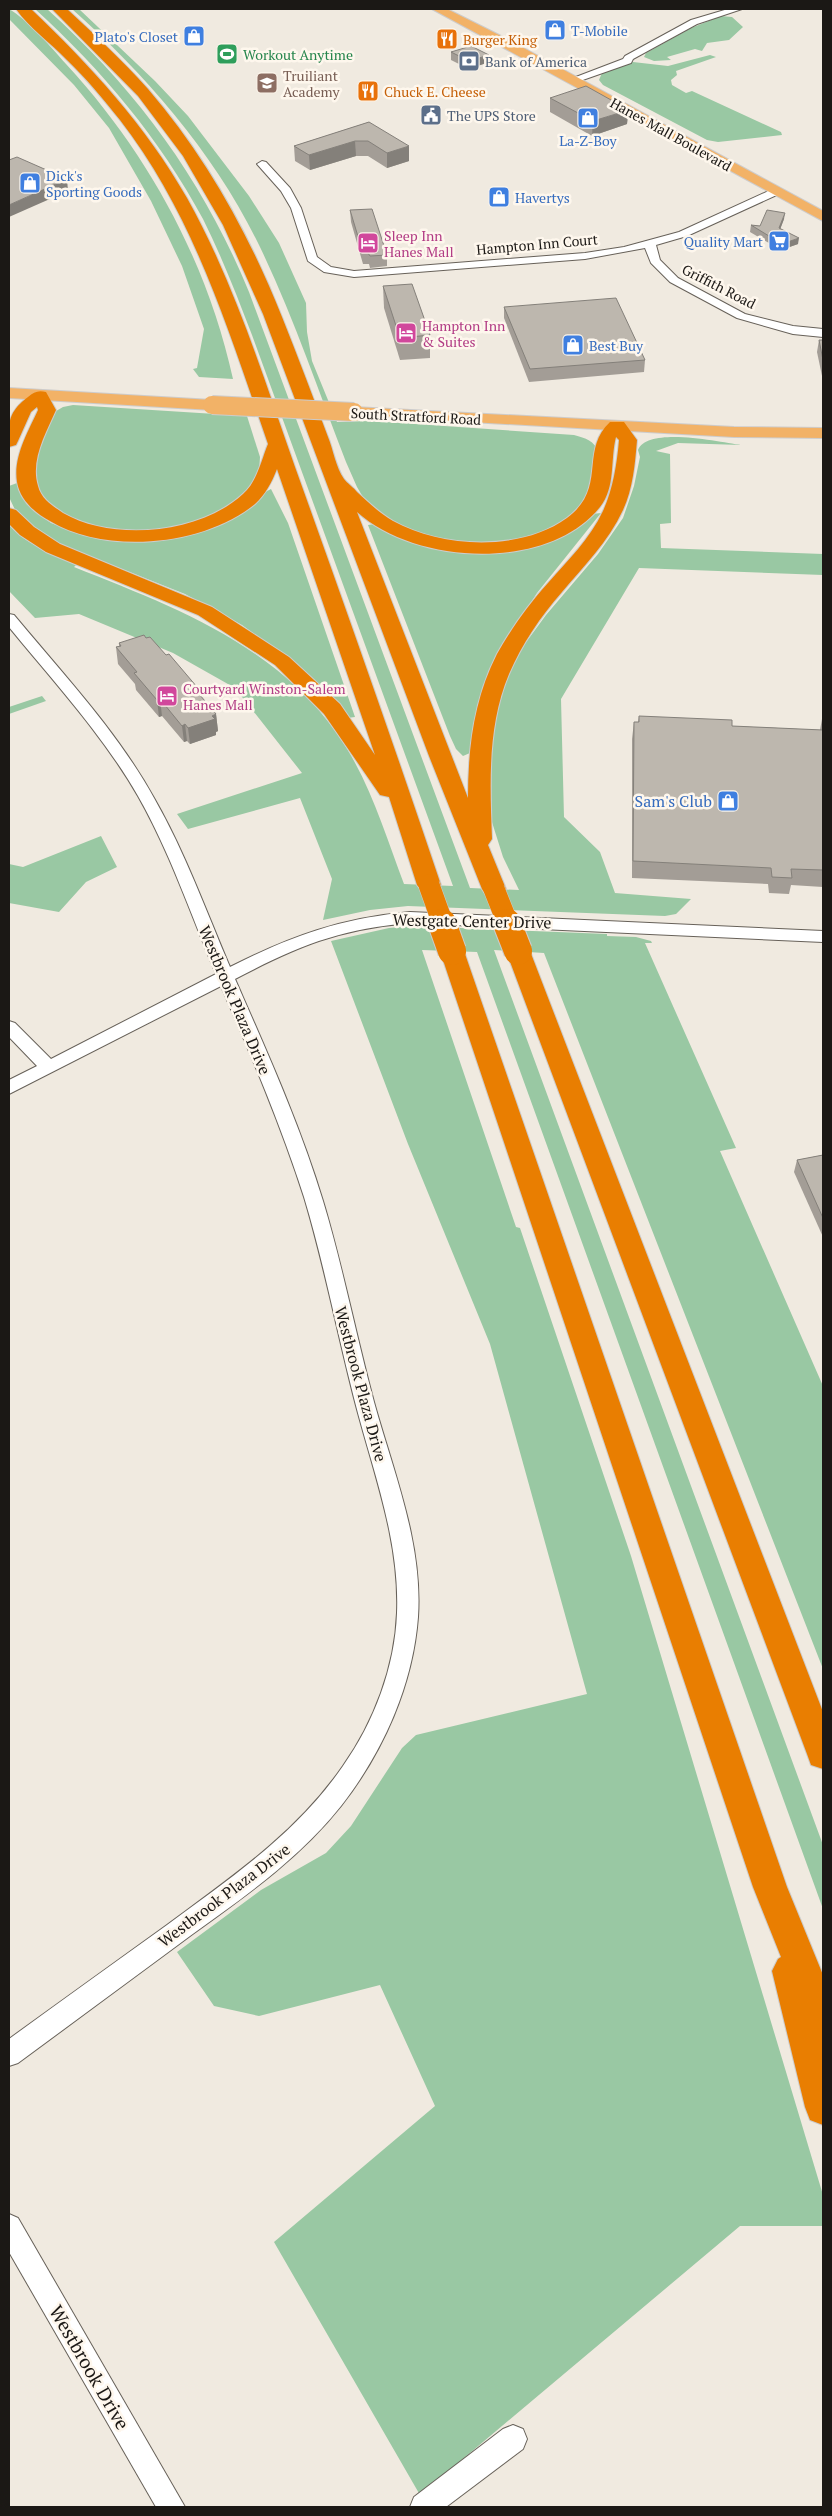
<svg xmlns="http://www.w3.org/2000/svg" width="832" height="2516" font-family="'PT Serif',serif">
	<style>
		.green { fill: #99c8a3 }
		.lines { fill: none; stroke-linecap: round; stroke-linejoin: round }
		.minor-casing { stroke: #676159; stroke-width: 2 }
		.major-casing { stroke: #cdcccc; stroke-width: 2 }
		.highway-casing { stroke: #cdcccc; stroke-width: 2 }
		.minor { fill: #fff; fill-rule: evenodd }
		.major { fill: #f2b267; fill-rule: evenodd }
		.highway { fill: #e97e01; fill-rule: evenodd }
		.major-bridge-casing { stroke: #cdcccc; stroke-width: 20; stroke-linecap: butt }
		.highway-bridge-far1-casing { stroke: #cdcccc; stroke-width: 22; stroke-linecap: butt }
		.highway-bridge-casing { stroke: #cdcccc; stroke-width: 30; stroke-linecap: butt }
		.major-bridge { stroke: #f2b267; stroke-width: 18 }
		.highway-bridge-far1 { stroke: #e97e01; stroke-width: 21 }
		.highway-bridge { stroke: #e97e01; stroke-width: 28 }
		.wall { fill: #a39d96 }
		.shaded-wall { fill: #84807a }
		.building { fill: #bdb7ae; stroke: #84807a }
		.labels { text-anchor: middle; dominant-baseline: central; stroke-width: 5; stroke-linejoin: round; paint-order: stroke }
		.far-shop-label { font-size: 14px; fill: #366cbe; stroke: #fef7ed; text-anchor: start }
		.far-food-label { font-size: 14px; fill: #c56008; stroke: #fef7ed; text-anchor: start }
		.far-leisure-label { font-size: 14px; fill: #27864d; stroke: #fef7ed; text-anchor: start }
		.far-service-label { font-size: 14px; fill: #4e5e75; stroke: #fef7ed; text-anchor: start }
		.far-education-label { font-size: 14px; fill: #785e54; stroke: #fef7ed; text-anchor: start }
		.far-street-label { font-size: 14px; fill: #1b1815; stroke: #fef7ed }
		.far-hotel-label { font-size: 14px; fill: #b23c85; stroke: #fef7ed; text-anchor: start }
		.shop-label { font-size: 16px; fill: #366cbe; stroke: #fef7ed; text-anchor: end }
		.street-label { font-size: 16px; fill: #1b1815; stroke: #fef7ed }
		.near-street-label { font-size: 19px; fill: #1b1815; stroke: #fef7ed }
	</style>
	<rect width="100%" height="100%" fill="#f0eae0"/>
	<!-- green -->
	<g class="green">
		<path d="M 9,9 C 28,20 51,47 66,64 C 148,153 207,261 233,379 L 199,377 L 193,369 L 197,368 L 204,329 L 182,266 L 151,201 L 109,128 L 74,85 L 9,19 Z"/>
		<path d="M 35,9 L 47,9 C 137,90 203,180 249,292 L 470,888 L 519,890 L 503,857 L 491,819 L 487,749 L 507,675 L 524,645 L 546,615 L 598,554 L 623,518 L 634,486 L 640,457 L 638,450 C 648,426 719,442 741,445 L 678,443 L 656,451 L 670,454 L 671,523 L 660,524 L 661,548 L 823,554 L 823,575 L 639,568 L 561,699 L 564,817 L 600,852 L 615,893 L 691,899 L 676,914 L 665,916 L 408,906 L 370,910 L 323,920 L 332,879 L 300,798 L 188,829 L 177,814 L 302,773 L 235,688 L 173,653 L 79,614 L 35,618 L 9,591 L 9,525 C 27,545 53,554 77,564 L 74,567 C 172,606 275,644 338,735 C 369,779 385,834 404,884 L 453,886 L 252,335 C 237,296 222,257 203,219 C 160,139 102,70 35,9 Z"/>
		<path d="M 72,9 L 79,9 L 155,81 L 188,116 L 249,196 L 279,243 L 306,303 L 307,332 L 312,361 L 337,422 L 371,421 L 574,435 C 586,438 594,441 599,452 L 586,503 L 551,531 L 507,542 L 458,543 L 399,528 L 367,504 L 357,487 L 346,462 C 318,390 293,315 259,245 C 215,154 146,75 72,9 Z"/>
		<path d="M 721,16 L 732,17 L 743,27 L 729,40 L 707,43 L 702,51 L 695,49 L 667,57 L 671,60 L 654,61 L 644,57 L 646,53 L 691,28 Z"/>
		<path d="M 710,55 L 716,57 L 676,71 L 677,75 L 671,80 L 672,85 L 686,93 L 692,91 L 781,132 L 782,135 L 718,142 L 707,140 L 603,85 L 599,80 L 602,73 L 633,62 L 668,66 Z"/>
		<path d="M 73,405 L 247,416 L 260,457 L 259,472 L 243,498 L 208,519 L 161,531 L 103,530 L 61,515 L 35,489 L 33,462 L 51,414 L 63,407 Z"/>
		<path d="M 17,483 L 23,498 L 33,510 L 51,523 L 70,530 L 184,534 L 271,489 L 288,523 L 355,717 L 347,718 L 300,667 L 242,625 L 185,594 L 74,550 L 46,537 L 16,512 L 9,497 L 9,486 Z"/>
		<path d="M 601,513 L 537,593 L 499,652 L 476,717 L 470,753 L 463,756 L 456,749 L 450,736 L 368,525 L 375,524 L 492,552 L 592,514 Z"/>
		<path d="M 42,696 L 46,701 L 9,714 L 9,707 Z"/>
		<path d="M 101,836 L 117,867 L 86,882 L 59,912 L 9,903 L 9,864 L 23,867 Z"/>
		<path d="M 411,926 L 607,934 L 607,936 L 636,937 L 651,941 L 652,943 L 645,943 L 736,1148 L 720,1151 L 823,1386 L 823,1669 L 544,953 L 494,950 L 823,1845 L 823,1909 L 477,952 L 422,950 L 516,1227 L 520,1228 L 631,1556 L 823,2195 L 823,2226 L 740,2226 L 420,2495 L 274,2242 L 435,2106 L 380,1985 L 259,2016 L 214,2006 L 177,1952 L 261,1890 L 326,1853 L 351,1826 L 402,1748 L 416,1735 L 587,1694 L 490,1344 L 408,1144 L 331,941 L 389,928 Z"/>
	</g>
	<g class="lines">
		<!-- minor casing -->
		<g class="minor-casing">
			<g id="minor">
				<path d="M 728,9 L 742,9 L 697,24 L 633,59 L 631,63 L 577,82 L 568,80 L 623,59 L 625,56 L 691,20 Z"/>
				<path d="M 262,161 L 266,162 L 290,188 L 301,208 L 317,257 L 331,267 L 354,271 L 585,253 L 624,247 L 679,232 L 773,189 L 781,189 L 781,193 L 687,236 L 656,245 L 660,260 L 678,278 L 745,314 L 793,326 L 823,329 L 823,337 L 793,334 L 737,318 L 670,282 L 651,263 L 645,248 L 585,259 L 354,277 L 324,272 L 308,261 L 291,208 L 281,191 L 257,164 Z"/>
				<path d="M 9,614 L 14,615 C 63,674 117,731 154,798 C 185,852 206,911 230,967 C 291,936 341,918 410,912 L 823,931 L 823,942 L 410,923 C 339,929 298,946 235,979 C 267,1052 300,1125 323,1201 C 343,1267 356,1336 374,1402 C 393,1471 423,1543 418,1617 C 413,1685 383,1752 341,1806 C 299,1859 244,1897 190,1936 C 133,1978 75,2021 18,2063 L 9,2066 L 9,2039 C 61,2001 114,1963 167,1925 C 232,1877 297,1833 343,1766 C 374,1722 395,1667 397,1613 C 400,1539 372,1469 354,1398 C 337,1332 324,1263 304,1197 C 281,1125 251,1055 221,986 L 9,1094 L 9,1080 L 37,1066 L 9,1037 L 9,1021 L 15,1023 L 51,1059 L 216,974 C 191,915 170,852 138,796 C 103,735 54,682 9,627 Z"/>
				<path d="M 9,2214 L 18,2218 L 185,2507 L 156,2507 L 9,2252 Z"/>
				<path d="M 513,2425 L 523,2429 L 527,2439 L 523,2449 L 446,2507 L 410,2507 L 414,2497 L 503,2429 Z"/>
			</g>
		</g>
		<!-- major casing -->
		<g class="major-casing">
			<g id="major">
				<path d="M 432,9 L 447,9 L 507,39 L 823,211 L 823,221 Z"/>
				<path d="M 9,388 L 212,400 L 220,405 L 212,410 L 9,398 Z"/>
				<path d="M 354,407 L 734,427 L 823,428 L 823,438 L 734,437 L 348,415 L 346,412 Z"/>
			</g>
		</g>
		<!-- highway casing -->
		<g class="highway-casing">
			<g id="highway">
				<path d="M 16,9 L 31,9 C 90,65 146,126 187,198 C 234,282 263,376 295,467 C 345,606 394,745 441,885 L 437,890 L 429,893 L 421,890 L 417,885 L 389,797 L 380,795 L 324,714 L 275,665 L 198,615 L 46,552 L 20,535 L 9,524 L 9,508 L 16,510 L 34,527 L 60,544 L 212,607 L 289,657 L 340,704 L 375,755 L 277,469 C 272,482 265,495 255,504 C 204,546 106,555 50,521 C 35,513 20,500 17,482 C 13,457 28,432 38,410 L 37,407 L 31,412 L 18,441 L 16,445 L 9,447 C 8,423 8,412 28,397 C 34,392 38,390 46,392 L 56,410 C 46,433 30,460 38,486 C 41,499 53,506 63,513 C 113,542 200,534 243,494 C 257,482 261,461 268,444 C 229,332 194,215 120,120 C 104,100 86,78 67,60 C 51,43 29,28 16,9 Z"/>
				<path d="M 52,9 L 67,9 C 95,35 123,61 148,89 C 205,155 250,236 282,317 C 298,357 313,397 328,437 C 333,449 336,468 344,479 C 347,483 354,488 357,492 C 368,502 379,513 393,521 C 442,548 520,552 567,518 C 608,488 579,451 610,422 L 624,422 L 637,440 C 635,464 633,488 623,510 C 608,542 584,566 562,592 C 540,617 522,644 509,674 C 487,726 490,785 492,839 L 488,845 L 506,889 L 502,895 L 494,897 L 486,895 L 482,889 L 429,756 L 263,314 L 223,225 L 183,156 L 138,96 ZM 616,437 L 619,440 C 617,464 613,489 603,511 C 590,539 568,560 548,583 C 529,604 511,629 497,654 C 474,699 468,748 468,798 L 357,512 C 416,565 548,572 600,507 C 616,487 610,460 616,437 Z"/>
				<path d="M 452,943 L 461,945 L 464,951 L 787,1887 L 823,1975 L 823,2125 L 810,2120 L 805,2107 L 772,1971 L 778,1959 L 781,1957 L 753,1887 L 440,951 L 443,945 Z"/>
				<path d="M 518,943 L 527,945 L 530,951 L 823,1712 L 823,1769 L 811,1765 L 807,1754 L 506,951 L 509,945 Z"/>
			</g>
		</g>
		<!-- minor -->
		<use href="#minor" class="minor"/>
		<!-- major -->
		<use href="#major" class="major"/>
		<!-- highway -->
		<use href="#highway" class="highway"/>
		<!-- major-bridge casing -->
		<g class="major-bridge-casing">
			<path id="major-bridge" d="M 212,405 L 354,412"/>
		</g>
		<!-- highway-bridge-far1 casing -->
		<g class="highway-bridge-far1-casing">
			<g id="highway-bridge-far1">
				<path d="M 429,885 L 443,924"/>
				<path d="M 494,889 L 508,924"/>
			</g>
		</g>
		<!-- highway-bridge casing -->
		<g class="highway-bridge-casing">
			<g id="highway-bridge">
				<path d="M 442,923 L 452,951"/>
				<path d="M 507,923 L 518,951"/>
			</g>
		</g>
		<!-- major-bridge -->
		<use href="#major-bridge" class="major-bridge"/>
		<!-- highway-bridge-far1 -->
		<use href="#highway-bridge-far1" class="highway-bridge-far1"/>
		<!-- highway-bridge -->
		<use href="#highway-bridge" class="highway-bridge"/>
	</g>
	<!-- wall -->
	<g class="wall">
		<path d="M 451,52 L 489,55 L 489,62 L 469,69 L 451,60 Z"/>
		<path d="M 550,98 L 627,124 L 592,136 L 550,112 Z"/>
		<path d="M 369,122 L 409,161 L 387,168 L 368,156 L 356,156 L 310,170 L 295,161 L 294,146 Z"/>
		<path d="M 350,210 L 387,255 L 387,266 L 370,268 L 369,264 L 363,264 L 351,222 Z"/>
		<path d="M 784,219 L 780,229 L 798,244 L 781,250 L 750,232 L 751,225 L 760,226 Z"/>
		<path d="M 383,286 L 430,335 L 430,358 L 400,360 L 384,308 Z"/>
		<path d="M 504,307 L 645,360 L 644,372 L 529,382 L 504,318 Z"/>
		<path d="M 819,340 L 823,340 L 823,376 L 822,376 L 817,352 Z"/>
		<path d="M 146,638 L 166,655 L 197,687 L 198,693 L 216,714 L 218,731 L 216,732 L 216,735 L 190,744 L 187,741 L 184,742 L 162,716 L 159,717 L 136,690 L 135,684 L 118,664 L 116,647 L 119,646 L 119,643 Z"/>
		<path d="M 639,716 L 732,726 L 820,730 L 822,719 L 823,719 L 823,887 L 791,885 L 789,894 L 769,893 L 768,884 L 632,878 L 632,739 L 634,722 L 638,722 Z"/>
		<path d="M 823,1155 L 823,1237 L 794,1172 L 797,1160 Z"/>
	</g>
	<!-- shaded-wall -->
	<g class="shaded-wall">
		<path d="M 489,55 L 489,62 L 469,69 L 469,61 Z"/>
		<path d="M 629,110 L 627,124 L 592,136 L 593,121 Z"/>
		<path d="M 355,141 L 356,156 L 310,170 L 309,155 Z"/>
		<path d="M 409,146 L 409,161 L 387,168 L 387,153 Z"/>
		<path d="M 67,179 L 68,191 L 9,217 L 9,205 Z"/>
		<path d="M 785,213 L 784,219 L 778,235 L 779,228 Z"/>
		<path d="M 799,238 L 798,244 L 781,250 L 782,244 Z"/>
		<path d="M 160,699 L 162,716 L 159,717 L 157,700 Z"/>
		<path d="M 216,714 L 218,731 L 216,732 L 216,735 L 190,744 L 188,728 Z"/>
		<path d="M 185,724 L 187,741 L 184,742 L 182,726 Z"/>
	</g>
	<!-- building -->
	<g class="building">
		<path d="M 471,46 L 489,55 L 469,61 L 451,52 Z"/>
		<path d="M 586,86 L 629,110 L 593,121 L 550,98 Z"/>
		<path d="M 369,122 L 409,146 L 387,153 L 368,141 L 355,141 L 309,155 L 294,146 Z"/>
		<path d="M 17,157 L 67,179 L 9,205 L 9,160 Z"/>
		<path d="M 372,209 L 387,255 L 370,256 L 368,253 L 363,253 L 350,210 Z"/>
		<path d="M 767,210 L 785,213 L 779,228 L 799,238 L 782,244 L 751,225 L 760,226 Z"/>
		<path d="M 412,284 L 430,335 L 400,338 L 383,286 Z"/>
		<path d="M 616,298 L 645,360 L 530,369 L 504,307 Z"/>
		<path d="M 819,340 L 823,340 L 823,360 Z"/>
		<path d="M 144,635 L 146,638 L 150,637 L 166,655 L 169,654 L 197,687 L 194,688 L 216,714 L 212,716 L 215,719 L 188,728 L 185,724 L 182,726 L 160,699 L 157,700 L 134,673 L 137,672 L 116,647 L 121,646 L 119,643 Z"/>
		<path d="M 639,716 L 732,720 L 732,726 L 823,730 L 823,870 L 791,869 L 792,878 L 772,877 L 771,868 L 633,861 L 634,722 L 639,722 Z"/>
		<path d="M 823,1155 L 823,1218 L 797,1160 Z"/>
	</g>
	<!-- icons -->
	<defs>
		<g id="shop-square" transform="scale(1.125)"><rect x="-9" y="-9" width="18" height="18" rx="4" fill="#3f7fe0" stroke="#fef7ed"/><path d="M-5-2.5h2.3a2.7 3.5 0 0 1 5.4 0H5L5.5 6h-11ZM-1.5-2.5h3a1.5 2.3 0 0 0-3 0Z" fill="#fff"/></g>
		<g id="restaurant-square" transform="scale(1.125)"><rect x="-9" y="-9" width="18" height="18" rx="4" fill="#e8710a" stroke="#fef7ed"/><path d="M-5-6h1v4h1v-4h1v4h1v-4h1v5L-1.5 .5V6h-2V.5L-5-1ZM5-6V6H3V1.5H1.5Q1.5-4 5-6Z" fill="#fff"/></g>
		<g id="stadium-square" transform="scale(1.125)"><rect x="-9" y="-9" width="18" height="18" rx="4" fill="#2e9e5b" stroke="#fef7ed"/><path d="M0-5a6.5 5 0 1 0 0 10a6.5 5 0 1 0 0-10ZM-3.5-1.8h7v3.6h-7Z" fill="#fff"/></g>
		<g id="bank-square" transform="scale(1.125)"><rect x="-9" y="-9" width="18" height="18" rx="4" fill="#5c6f8a" stroke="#fef7ed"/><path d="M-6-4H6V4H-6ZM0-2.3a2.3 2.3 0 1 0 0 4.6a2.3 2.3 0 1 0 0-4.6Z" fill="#fff"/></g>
		<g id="school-square" transform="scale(1.125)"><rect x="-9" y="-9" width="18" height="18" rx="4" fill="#8d6e63" stroke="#fef7ed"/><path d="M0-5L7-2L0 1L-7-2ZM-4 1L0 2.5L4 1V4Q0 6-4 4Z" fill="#fff"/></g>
		<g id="civic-square" transform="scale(1.125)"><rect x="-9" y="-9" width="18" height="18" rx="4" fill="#5c6f8a" stroke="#fef7ed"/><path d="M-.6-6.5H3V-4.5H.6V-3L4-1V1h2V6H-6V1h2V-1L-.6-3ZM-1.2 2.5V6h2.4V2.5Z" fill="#fff"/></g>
		<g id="supermarket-square" transform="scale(1.125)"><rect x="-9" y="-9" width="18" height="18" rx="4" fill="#3f7fe0" stroke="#fef7ed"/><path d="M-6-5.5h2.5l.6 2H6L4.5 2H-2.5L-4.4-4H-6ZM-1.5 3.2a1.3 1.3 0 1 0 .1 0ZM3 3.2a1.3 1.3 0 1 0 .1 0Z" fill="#fff"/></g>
		<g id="hotel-square" transform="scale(1.125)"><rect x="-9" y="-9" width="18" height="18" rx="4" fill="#d1479c" stroke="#fef7ed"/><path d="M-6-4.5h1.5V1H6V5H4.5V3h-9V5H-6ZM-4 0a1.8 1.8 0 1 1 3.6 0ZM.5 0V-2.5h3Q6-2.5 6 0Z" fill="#fff"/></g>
	</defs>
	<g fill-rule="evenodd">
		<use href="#shop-square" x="555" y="30"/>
		<use href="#shop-square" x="194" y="36"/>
		<use href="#restaurant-square" x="447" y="39"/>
		<use href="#stadium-square" x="227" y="54"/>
		<use href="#bank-square" x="469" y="61"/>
		<use href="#school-square" x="267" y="83"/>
		<use href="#restaurant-square" x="368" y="91"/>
		<use href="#civic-square" x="431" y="115"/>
		<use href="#shop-square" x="588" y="118"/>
		<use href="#shop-square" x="30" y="183"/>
		<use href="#shop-square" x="499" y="197"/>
		<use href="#supermarket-square" x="779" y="241"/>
		<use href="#hotel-square" x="368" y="243"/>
		<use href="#hotel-square" x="406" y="333"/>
		<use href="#shop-square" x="573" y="345"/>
		<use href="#hotel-square" x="167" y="696"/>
		<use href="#shop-square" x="728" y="801"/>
	</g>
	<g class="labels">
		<!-- far-shop labels -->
		<g class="far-shop-label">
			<text x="571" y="30">T-Mobile</text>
			<text x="178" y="36" text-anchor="end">Plato's Closet</text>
			<text x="588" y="140" text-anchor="middle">La-Z-Boy</text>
			<text x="46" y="175">Dick's<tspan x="46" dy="16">Sporting Goods</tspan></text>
			<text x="515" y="197">Havertys</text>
			<text x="763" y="241" text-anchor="end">Quality Mart</text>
			<text x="589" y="345">Best Buy</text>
		</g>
		<!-- far-food labels -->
		<g class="far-food-label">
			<text x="463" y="39">Burger King</text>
			<text x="384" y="91">Chuck E. Cheese</text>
		</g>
		<!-- far-leisure labels -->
		<g class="far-leisure-label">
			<text x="243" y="54">Workout Anytime</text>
		</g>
		<!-- far-service labels -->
		<g class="far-service-label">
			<text x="485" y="61">Bank of America</text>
			<text x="447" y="115">The UPS Store</text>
		</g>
		<!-- far-education labels -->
		<g class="far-education-label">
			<text x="283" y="75">Truiliant<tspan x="283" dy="16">Academy</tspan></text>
		</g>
		<!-- far-street labels -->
		<g class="far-street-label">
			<text transform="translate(671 134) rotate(29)">Hanes Mall Boulevard</text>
			<text transform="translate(537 244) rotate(-5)">Hampton Inn Court</text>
			<text transform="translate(719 286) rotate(27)">Griffith Road</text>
			<text transform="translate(416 416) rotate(3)">South Stratford Road</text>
		</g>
		<!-- far-hotel labels -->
		<g class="far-hotel-label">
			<text x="384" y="235">Sleep Inn<tspan x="384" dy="16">Hanes Mall</tspan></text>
			<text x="422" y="325">Hampton Inn<tspan x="422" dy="16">&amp; Suites</tspan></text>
			<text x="183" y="688">Courtyard Winston-Salem<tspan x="183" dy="16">Hanes Mall</tspan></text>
		</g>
		<!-- shop labels -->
		<g class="shop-label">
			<text x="712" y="801">Sam's Club</text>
		</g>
		<!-- street labels -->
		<g class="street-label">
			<text transform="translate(472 921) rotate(1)">Westgate Center Drive</text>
			<text transform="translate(235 1000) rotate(67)">Westbrook Plaza Drive</text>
			<text transform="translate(361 1384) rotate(75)">Westbrook Plaza Drive</text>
			<text transform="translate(224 1895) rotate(-37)">Westbrook Plaza Drive</text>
		</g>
		<!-- near-street labels -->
		<g class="near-street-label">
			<text transform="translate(90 2367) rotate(60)">Westbrook Drive</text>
		</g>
	</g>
	<!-- border -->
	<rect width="832" height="2516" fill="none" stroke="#1b1815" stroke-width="20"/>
</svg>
